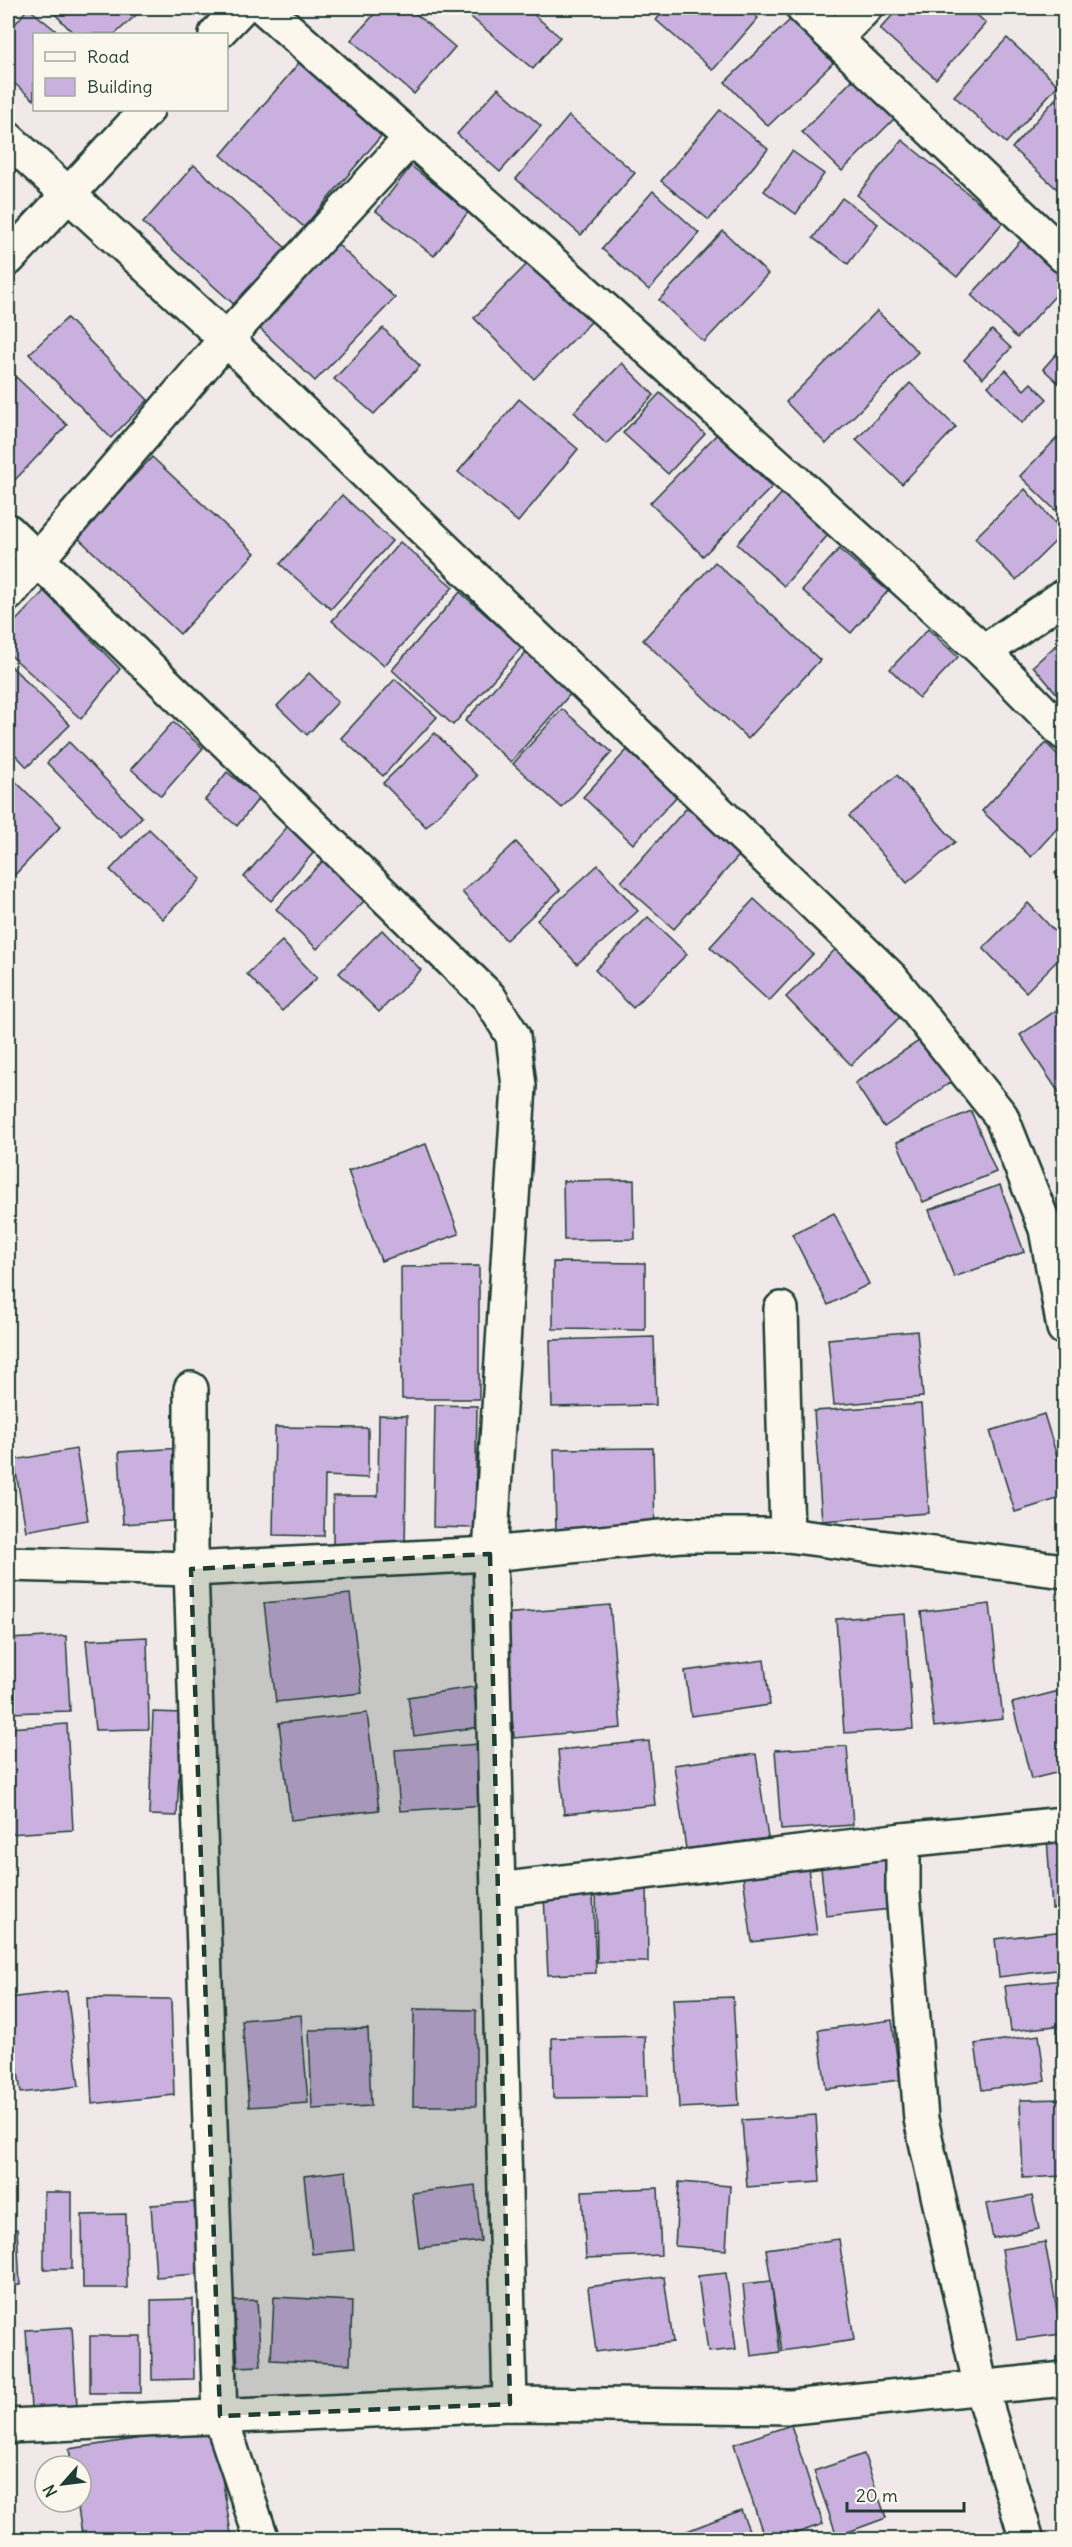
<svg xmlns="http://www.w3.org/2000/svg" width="1072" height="2547" font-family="Delius,sans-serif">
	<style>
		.building { fill: #cab0de; stroke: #1f3d34; stroke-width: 1.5 }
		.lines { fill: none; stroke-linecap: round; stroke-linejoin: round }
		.minor-casing { stroke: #1f3d34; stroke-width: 38 }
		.minor { stroke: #fbf7ec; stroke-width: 33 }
		.marked { fill: #1f3d34; fill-opacity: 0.2; stroke: #1f3d34; stroke-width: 4.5; stroke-dasharray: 12 8; stroke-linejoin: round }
	</style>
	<rect width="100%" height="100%" fill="#f1e9e9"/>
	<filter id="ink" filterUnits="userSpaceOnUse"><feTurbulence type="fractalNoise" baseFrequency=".0167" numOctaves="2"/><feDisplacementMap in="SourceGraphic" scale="12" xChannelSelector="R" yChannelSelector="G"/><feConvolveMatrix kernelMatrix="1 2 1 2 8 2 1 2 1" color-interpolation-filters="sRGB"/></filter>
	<g filter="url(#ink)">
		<!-- building -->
		<g class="building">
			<path d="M 28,8 L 60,34 L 34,34 L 34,100 L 8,78 L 8,33 Z"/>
			<path d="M 60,8 L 144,8 L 115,34 L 74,34 L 54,13 Z"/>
			<path d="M 380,8 L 409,8 L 455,47 L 414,94 L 351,40 Z"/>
			<path d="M 460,8 L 526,8 L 560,37 L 533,69 Z"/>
			<path d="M 667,8 L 747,8 L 758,18 L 713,70 L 656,20 Z"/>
			<path d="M 899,8 L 969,8 L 986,23 L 936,79 L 880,29 Z"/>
			<path d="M 791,19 L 833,63 L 768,126 L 725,82 Z"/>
			<path d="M 1007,38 L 1058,85 L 1006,143 L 954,96 Z"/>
			<path d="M 303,58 L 387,129 L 304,227 L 221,155 Z"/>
			<path d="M 858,74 L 899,114 L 842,171 L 802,132 Z"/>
			<path d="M 498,88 L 541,126 L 500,172 L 457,134 Z"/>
			<path d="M 1064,89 L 1064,181 L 1057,189 L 1012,148 Z"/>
			<path d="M 720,110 L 768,149 L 709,220 L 661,181 Z"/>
			<path d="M 569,116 L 635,173 L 581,235 L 516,179 Z"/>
			<path d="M 902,140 L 1003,222 L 957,277 L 857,195 Z"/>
			<path d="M 792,151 L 824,174 L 796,214 L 764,191 Z"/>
			<path d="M 194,165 L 288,250 L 237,307 L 143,223 Z"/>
			<path d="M 411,166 L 469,211 L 434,256 L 376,211 Z"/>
			<path d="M 653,191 L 699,233 L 649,290 L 602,249 Z"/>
			<path d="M 842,198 L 878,224 L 848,264 L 813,238 Z"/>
			<path d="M 723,231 L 768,274 L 704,342 L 659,300 Z"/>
			<path d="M 1025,236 L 1064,272 L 1064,286 L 1017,338 L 971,295 Z"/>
			<path d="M 333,240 L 395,298 L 315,381 L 254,323 Z"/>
			<path d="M 532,259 L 593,320 L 534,379 L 474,318 Z"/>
			<path d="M 877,311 L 918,352 L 826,444 L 786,402 Z"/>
			<path d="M 67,318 L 148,400 L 111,438 L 29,354 Z"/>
			<path d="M 383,328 L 420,366 L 374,414 L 334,379 Z"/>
			<path d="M 992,330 L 1011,348 L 983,378 L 964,360 Z"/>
			<path d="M 1064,345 L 1064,388 L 1043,369 Z"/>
			<path d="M 622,363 L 654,395 L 606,444 L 574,412 Z"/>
			<path d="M 1006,370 L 1024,390 L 1031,383 L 1047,399 L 1022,423 L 988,386 Z"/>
			<path d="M 16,377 L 67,425 L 14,481 L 8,474 L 8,386 Z"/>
			<path d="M 910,383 L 956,427 L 902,484 L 856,440 Z"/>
			<path d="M 660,393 L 705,434 L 668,474 L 623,433 Z"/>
			<path d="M 519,399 L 578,449 L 518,522 L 458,472 Z"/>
			<path d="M 718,433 L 772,487 L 703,556 L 650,503 Z"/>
			<path d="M 1057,438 L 1064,445 L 1064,501 L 1055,510 L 1020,476 Z"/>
			<path d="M 152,457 L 255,553 L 180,634 L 77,537 Z"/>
			<path d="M 1025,489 L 1064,533 L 1016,580 L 975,538 Z"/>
			<path d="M 782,493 L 828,535 L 784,586 L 737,544 Z"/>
			<path d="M 342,495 L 392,541 L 331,609 L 280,564 Z"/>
			<path d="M 400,542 L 453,587 L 384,666 L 332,621 Z"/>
			<path d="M 839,549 L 888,591 L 851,633 L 802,590 Z"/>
			<path d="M 715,562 L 820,660 L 748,739 L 643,640 Z"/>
			<path d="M 44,591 L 120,669 L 81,719 L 8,653 L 8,629 Z"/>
			<path d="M 460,592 L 522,647 L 453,725 L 392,670 Z"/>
			<path d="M 928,629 L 958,657 L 919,698 L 890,669 Z"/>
			<path d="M 1064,638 L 1064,702 L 1033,666 Z"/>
			<path d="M 526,652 L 572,692 L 511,762 L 465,721 Z"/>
			<path d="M 8,663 L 70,725 L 27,767 L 8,747 Z"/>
			<path d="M 309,673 L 338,702 L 307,735 L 277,706 Z"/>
			<path d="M 395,679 L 437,717 L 383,776 L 341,738 Z"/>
			<path d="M 562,709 L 612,752 L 562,808 L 513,764 Z"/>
			<path d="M 173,722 L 203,748 L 161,796 L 131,769 Z"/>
			<path d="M 435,733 L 477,776 L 426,827 L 383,783 Z"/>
			<path d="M 69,742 L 142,817 L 121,838 L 47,763 Z"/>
			<path d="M 1046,743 L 1064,761 L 1064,821 L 1031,857 L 982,811 Z"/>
			<path d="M 627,750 L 677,796 L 633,844 L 583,797 Z"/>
			<path d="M 227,772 L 259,798 L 237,826 L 205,800 Z"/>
			<path d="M 8,774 L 61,826 L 8,882 Z"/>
			<path d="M 897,775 L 955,842 L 907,883 L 849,816 Z"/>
			<path d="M 691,803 L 744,850 L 674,929 L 621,882 Z"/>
			<path d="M 288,826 L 316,850 L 271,901 L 244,877 Z"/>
			<path d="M 149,829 L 201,879 L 163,919 L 110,870 Z"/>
			<path d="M 516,842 L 560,890 L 506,940 L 462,892 Z"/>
			<path d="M 327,857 L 367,898 L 317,949 L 276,909 Z"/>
			<path d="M 598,865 L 638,911 L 577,964 L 537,920 Z"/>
			<path d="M 1064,866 L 1064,888 L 1055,873 Z"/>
			<path d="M 754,899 L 813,954 L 769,1001 L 710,947 Z"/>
			<path d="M 1028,903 L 1064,941 L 1064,954 L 1026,992 L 983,948 Z"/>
			<path d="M 648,917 L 687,954 L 633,1008 L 595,970 Z"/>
			<path d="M 382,930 L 421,970 L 379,1012 L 339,973 Z"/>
			<path d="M 282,941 L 317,978 L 282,1011 L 247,974 Z"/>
			<path d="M 840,945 L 905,1012 L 851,1065 L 786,997 Z"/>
			<path d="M 1064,1005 L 1064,1100 L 1020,1035 Z"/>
			<path d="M 931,1033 L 960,1076 L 884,1127 L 855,1083 Z"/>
			<path d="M 971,1111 L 996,1172 L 923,1202 L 897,1142 Z"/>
			<path d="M 426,1144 L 459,1234 L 381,1261 L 348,1171 Z"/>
			<path d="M 634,1180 L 635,1239 L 564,1240 L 563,1181 Z"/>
			<path d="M 1000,1185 L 1024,1252 L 954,1277 L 929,1210 Z"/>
			<path d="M 834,1213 L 869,1284 L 828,1305 L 792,1234 Z"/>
			<path d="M 553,1262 L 645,1263 L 645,1330 L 553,1329 Z"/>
			<path d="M 479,1266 L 479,1399 L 402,1399 L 401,1267 Z"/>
			<path d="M 917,1331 L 923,1397 L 834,1405 L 828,1339 Z"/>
			<path d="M 654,1337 L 656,1405 L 552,1407 L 550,1340 Z"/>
			<path d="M 921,1404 L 929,1513 L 822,1521 L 814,1411 Z"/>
			<path d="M 435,1405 L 477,1406 L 475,1528 L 433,1527 Z"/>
			<path d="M 1044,1414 L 1064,1479 L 1064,1497 L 1015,1512 L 990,1431 Z"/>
			<path d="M 379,1415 L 407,1416 L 405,1550 L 333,1549 L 333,1496 L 378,1496 Z"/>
			<path d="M 275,1427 L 368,1428 L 368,1478 L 325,1476 L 324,1536 L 273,1535 Z"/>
			<path d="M 181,1448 L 185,1520 L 123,1524 L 119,1452 Z"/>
			<path d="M 653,1448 L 655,1528 L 556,1530 L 554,1449 Z"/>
			<path d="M 76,1449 L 88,1520 L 26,1531 L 14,1460 Z"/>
			<path d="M 350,1594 L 362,1693 L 276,1702 L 264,1603 Z"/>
			<path d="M 990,1604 L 1003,1719 L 934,1727 L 921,1612 Z"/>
			<path d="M 610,1605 L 621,1728 L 514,1738 L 503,1614 Z"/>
			<path d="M 905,1614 L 913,1729 L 844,1733 L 836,1619 Z"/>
			<path d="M 66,1636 L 70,1711 L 8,1713 L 8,1639 Z"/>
			<path d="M 147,1637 L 149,1729 L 95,1730 L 86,1640 Z"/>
			<path d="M 764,1660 L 770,1705 L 691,1716 L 685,1671 Z"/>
			<path d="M 473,1687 L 479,1727 L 414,1736 L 408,1697 Z"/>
			<path d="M 1059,1691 L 1064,1712 L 1064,1771 L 1031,1779 L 1012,1703 Z"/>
			<path d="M 153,1712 L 182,1713 L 177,1816 L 149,1815 Z"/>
			<path d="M 367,1713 L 379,1810 L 291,1820 L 279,1723 Z"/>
			<path d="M 67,1724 L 73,1830 L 8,1834 L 8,1728 Z"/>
			<path d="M 649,1741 L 655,1805 L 564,1814 L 558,1750 Z"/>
			<path d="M 480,1744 L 485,1805 L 400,1811 L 395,1750 Z"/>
			<path d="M 847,1746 L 853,1825 L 781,1830 L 775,1750 Z"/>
			<path d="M 756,1754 L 768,1838 L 686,1849 L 674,1765 Z"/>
			<path d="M 1064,1837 L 1064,1908 L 1052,1909 L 1047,1838 Z"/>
			<path d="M 885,1852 L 891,1909 L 826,1916 L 820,1858 Z"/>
			<path d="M 807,1861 L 817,1934 L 752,1942 L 742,1869 Z"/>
			<path d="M 596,1880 L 647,1880 L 648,1962 L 597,1962 Z"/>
			<path d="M 593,1894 L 596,1973 L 548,1975 L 544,1896 Z"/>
			<path d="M 1064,1931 L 1064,1969 L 999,1977 L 995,1939 Z"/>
			<path d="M 1064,1980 L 1064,2025 L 1011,2031 L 1005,1986 Z"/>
			<path d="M 67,1991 L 79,2086 L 21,2093 L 8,1998 Z"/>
			<path d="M 733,1997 L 739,2105 L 679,2108 L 673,1999 Z"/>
			<path d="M 87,1998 L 171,1999 L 174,2095 L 92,2104 Z"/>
			<path d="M 414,2009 L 476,2010 L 476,2106 L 413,2106 Z"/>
			<path d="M 301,2015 L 308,2103 L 249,2107 L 242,2020 Z"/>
			<path d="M 892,2020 L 900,2080 L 826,2089 L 818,2030 Z"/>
			<path d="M 368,2029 L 371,2106 L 312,2109 L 309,2030 Z"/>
			<path d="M 1057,2034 L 1064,2034 L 1064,2093 L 1062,2094 Z"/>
			<path d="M 1039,2035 L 1045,2081 L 982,2090 L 975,2044 Z"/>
			<path d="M 645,2036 L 647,2097 L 553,2098 L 552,2038 Z"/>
			<path d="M 1064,2099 L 1064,2176 L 1023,2178 L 1020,2100 Z"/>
			<path d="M 816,2115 L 820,2182 L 747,2187 L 742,2120 Z"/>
			<path d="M 346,2171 L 354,2250 L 312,2254 L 304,2176 Z"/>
			<path d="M 679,2182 L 730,2186 L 726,2250 L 675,2246 Z"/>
			<path d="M 475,2185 L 481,2241 L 419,2248 L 412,2193 Z"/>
			<path d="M 658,2188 L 661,2255 L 586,2258 L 582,2191 Z"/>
			<rect x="44" y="2192" width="28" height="77"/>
			<path d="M 1032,2196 L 1039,2229 L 993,2238 L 986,2204 Z"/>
			<path d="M 194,2202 L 199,2274 L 156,2277 L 151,2205 Z"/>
			<path d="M 126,2214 L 127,2288 L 83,2288 L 82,2215 Z"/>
			<path d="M 17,2229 L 20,2285 L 8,2286 L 8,2230 Z"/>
			<path d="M 839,2239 L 854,2340 L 782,2351 L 766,2249 Z"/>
			<path d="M 1045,2242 L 1061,2334 L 1017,2340 L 1002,2249 Z"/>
			<path d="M 726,2273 L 736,2349 L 708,2352 L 698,2276 Z"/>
			<path d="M 664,2277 L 673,2342 L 596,2352 L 588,2287 Z"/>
			<path d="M 771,2281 L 780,2352 L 751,2356 L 743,2284 Z"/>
			<path d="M 274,2297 L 352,2301 L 350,2364 L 271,2360 Z"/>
			<path d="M 193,2299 L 194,2379 L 152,2380 L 151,2300 Z"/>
			<path d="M 257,2300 L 261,2366 L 238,2367 L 234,2301 Z"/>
			<path d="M 72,2327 L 77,2406 L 31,2409 L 26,2330 Z"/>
			<rect x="90" y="2336" width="51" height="57"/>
			<path d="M 791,2425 L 823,2524 L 776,2540 L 765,2540 L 734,2444 Z"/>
			<path d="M 214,2427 L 232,2540 L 83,2540 L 77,2502 L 81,2502 L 81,2466 L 72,2466 L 69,2449 Z"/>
			<path d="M 864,2454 L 886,2518 L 837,2536 L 814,2471 Z"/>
			<path d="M 741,2510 L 753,2540 L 679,2540 L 677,2535 Z"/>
		</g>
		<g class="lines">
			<!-- minor casing -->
			<g class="minor-casing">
				<g id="minor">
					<path d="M 264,8 L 611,315 L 984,652 L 1064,733"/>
					<path d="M 803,8 L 1064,256"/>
					<path d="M 216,34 L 241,8"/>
					<path d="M 836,37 L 865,8"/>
					<path d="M 8,139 L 226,339 L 892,979 L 1001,1116 L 1046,1229 L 1064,1328"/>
					<path d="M 8,259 L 147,110"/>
					<path d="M 8,531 L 489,997 L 513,1036 L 519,1086 L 490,1554 L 510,2404"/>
					<path d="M 8,594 L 226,339 L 411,138"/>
					<path d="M 984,652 L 1064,596"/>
					<path d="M 781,1309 L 787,1535"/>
					<path d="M 191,1389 L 191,1569 L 220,2416 L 262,2540"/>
					<path d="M 8,1564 L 191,1569 L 490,1554 L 681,1535 L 787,1535 L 1064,1571"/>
					<path d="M 903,1840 L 903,1893 L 921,2119 L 981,2388 L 1027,2540"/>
					<path d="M 498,1890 L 903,1840 L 1064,1824"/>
					<path d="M 8,2426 L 510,2404 L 792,2407 L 1064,2379"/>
				</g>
			</g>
			<!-- minor -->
			<use href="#minor" class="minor"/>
		</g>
	</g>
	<!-- marked area -->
	<path class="marked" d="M 490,1554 L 510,2404 L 220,2416 L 191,1569 Z"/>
	<!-- margin -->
	<rect width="1072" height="2547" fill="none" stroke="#fbf7ec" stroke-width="30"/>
	<rect x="15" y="15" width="1042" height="2517" fill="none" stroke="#1f3d34" stroke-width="2" filter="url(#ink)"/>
	<!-- legend -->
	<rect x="33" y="33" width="195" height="78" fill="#fbf7ec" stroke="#a3ada2" stroke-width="1.5"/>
	<rect x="45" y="52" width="30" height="9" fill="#fbf7ec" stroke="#a3ada2" stroke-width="1.5"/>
	<text x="87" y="63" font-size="18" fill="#1f3d34">Road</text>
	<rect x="45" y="78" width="30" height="18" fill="#cab0de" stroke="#a3ada2" stroke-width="1.5"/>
	<text x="87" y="93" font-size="18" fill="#1f3d34">Building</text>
	<!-- north arrow -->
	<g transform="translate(63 2484) rotate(242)"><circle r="28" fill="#fbf7ec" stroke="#a3ada2" stroke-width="1.5"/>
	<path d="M0-4.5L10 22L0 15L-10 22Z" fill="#1f3d34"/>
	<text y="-9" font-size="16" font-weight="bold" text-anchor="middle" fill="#1f3d34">N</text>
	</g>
	<!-- scale -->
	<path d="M847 2502v9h117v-9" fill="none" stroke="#1f3d34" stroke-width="3"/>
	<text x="856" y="2502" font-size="18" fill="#1f3d34" stroke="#fbf7ec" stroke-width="4.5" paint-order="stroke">20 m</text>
</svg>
